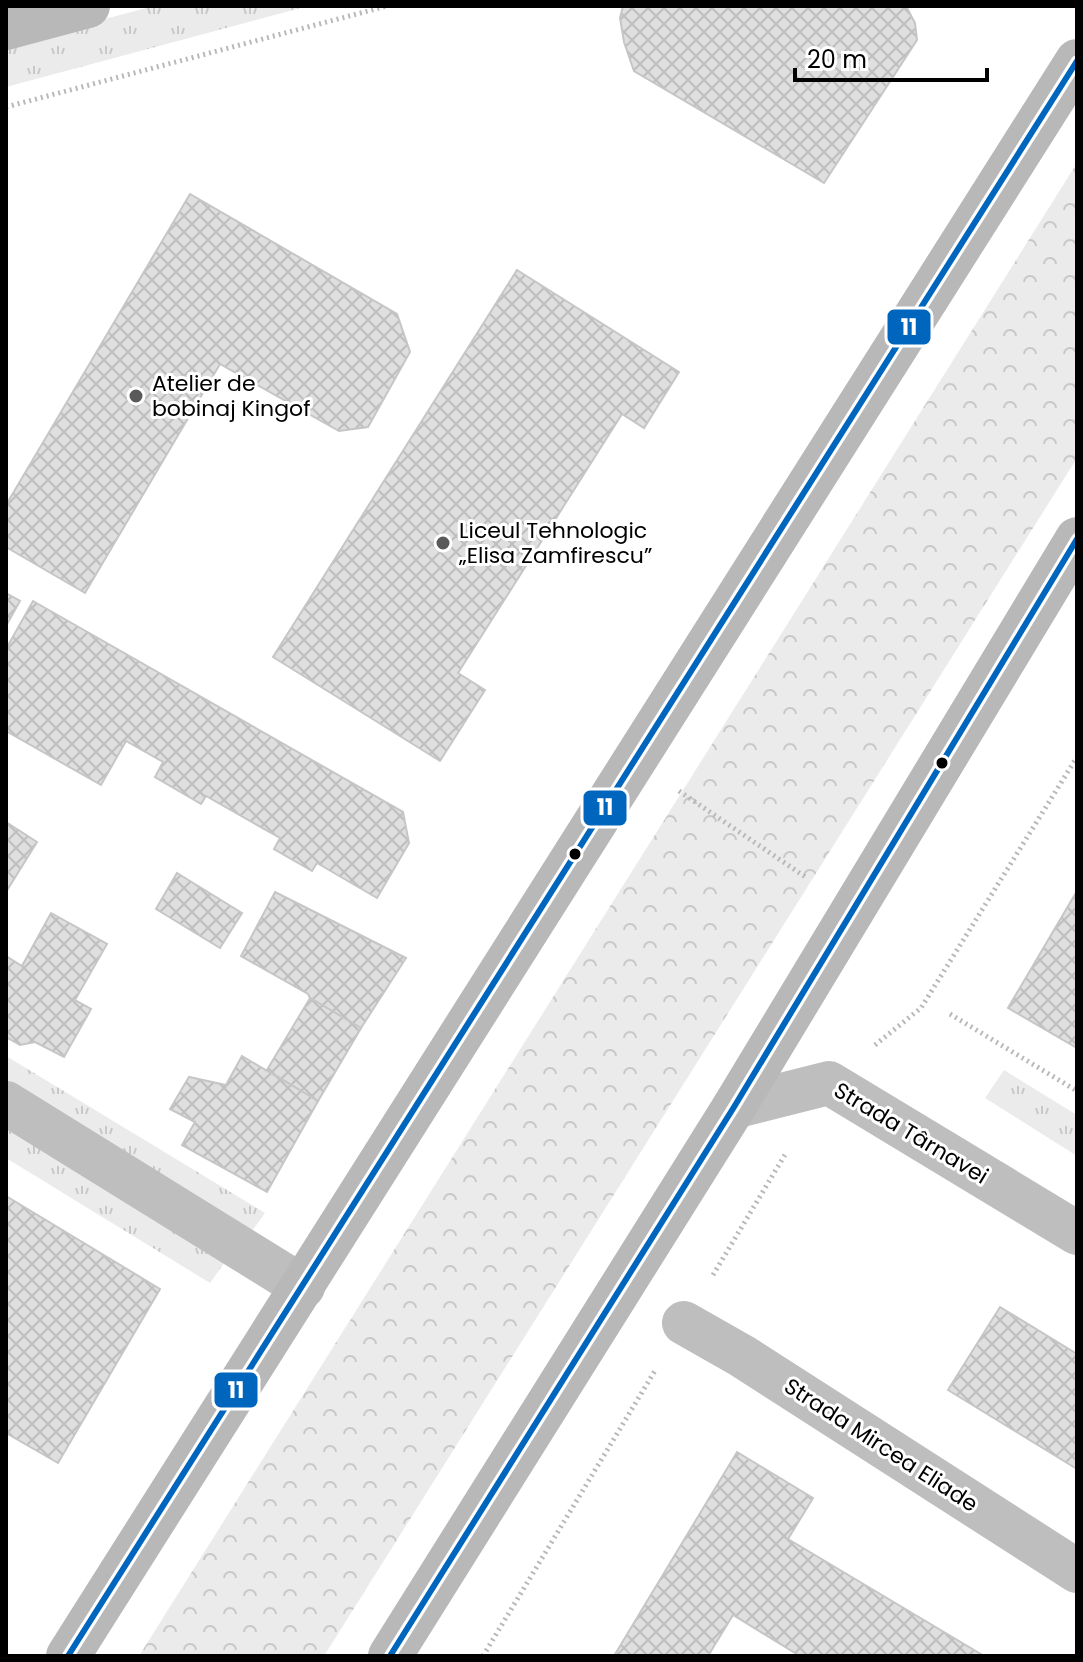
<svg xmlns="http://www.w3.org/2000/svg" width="1083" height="1662" font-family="Poppins,sans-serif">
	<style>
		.grass { fill: url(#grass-tufts) }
		.forest { fill: url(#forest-crowns) }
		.building { fill: url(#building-cross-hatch); stroke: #c6c6c6; stroke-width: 2 }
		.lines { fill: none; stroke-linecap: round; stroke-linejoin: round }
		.path { stroke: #b9b9b9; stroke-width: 5; stroke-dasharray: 2 4; stroke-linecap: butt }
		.street { stroke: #bebebe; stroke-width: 44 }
		.secondary { stroke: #b8b8b8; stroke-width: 44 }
		.bus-1-casing { stroke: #fff; stroke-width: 12 }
		.bus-1 { stroke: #0065bd; stroke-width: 6 }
		.poi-dot { fill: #595959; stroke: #fff; stroke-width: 3 }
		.bus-dot { fill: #000; stroke: #fff; stroke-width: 3 }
		.labels { text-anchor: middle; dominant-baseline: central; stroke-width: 6; stroke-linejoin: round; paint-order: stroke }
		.poi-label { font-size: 22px; fill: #000; stroke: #fff; text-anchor: start }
		.street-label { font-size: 22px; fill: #000; stroke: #fff }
		.line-badge { stroke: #fff; stroke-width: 3 }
		.badge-label { font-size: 22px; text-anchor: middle; font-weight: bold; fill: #fff }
	</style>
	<defs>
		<pattern id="grass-tufts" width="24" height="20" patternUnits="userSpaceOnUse" patternTransform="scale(2)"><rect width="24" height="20" fill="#ebebeb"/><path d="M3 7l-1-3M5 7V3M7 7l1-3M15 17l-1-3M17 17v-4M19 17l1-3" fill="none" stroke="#c8c8c8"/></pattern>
		<pattern id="forest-crowns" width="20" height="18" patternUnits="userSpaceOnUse" patternTransform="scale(2)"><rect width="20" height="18" fill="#ebebeb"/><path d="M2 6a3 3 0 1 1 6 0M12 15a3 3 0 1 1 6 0" fill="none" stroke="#c8c8c8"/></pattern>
		<pattern id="building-cross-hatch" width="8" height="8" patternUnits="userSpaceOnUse" patternTransform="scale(2)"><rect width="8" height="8" fill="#dfdfdf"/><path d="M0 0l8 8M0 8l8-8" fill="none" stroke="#bebebe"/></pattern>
	</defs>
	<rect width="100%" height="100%" fill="#fff"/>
	<!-- grass -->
	<g class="grass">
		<path d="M 154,6 L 308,6 L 6,87 L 6,45 Z"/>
		<path d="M 6,1056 L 265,1213 L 249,1235 L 6,1086 Z"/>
		<path d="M 1004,1070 L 1077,1115 L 1077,1156 L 985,1098 Z"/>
		<path d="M 6,1123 L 227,1259 L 210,1283 L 6,1158 Z"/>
	</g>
	<!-- forest -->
	<path class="forest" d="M 1077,163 L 1077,458 L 324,1656 L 139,1656 Z"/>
	<!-- building -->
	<g class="building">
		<path d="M 623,6 L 906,6 L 915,23 L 917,40 L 824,183 L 634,71 L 624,42 L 620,18 Z"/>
		<path d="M 190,194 L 397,314 L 410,352 L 368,427 L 339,431 L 220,364 L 85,593 L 6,547 L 6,505 Z"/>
		<path d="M 517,270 L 679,372 L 644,428 L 622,414 L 458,673 L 485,690 L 440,761 L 273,657 Z"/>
		<path d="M 6,593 L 20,601 L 6,626 Z"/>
		<path d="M 33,601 L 403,812 L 409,843 L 377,898 L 317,863 L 312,871 L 274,849 L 280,838 L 206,796 L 201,804 L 155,777 L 163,762 L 126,741 L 101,785 L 6,731 L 6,649 Z"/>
		<path d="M 6,822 L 37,842 L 6,892 Z"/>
		<path d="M 177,873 L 242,913 L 220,948 L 156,909 Z"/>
		<path d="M 1077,891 L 1077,1048 L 1008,1008 Z"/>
		<path d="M 275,892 L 406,958 L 361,1028 L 310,998 L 308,994 L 241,956 Z"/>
		<path d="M 51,913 L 107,944 L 75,1000 L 91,1009 L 64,1057 L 35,1042 L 20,1045 L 6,1037 L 6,956 L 22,966 Z"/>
		<path d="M 310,998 L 361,1028 L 318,1101 L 267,1070 Z"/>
		<path d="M 242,1056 L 318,1101 L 267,1192 L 182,1145 L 195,1122 L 170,1109 L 189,1077 L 226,1085 Z"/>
		<path d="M 6,1196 L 160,1289 L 58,1463 L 6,1433 Z"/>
		<path d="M 1000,1307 L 1077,1354 L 1077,1469 L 948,1390 Z"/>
		<path d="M 737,1452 L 813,1498 L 788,1539 L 984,1656 L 800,1656 L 733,1615 L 708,1656 L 614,1656 Z"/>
	</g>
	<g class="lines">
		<!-- path -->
		<g class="path">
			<path d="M 6,107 L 387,6"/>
			<path d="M 679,791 L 807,878"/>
			<path d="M 950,1014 L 1077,1091"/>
			<path d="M 875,1045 L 921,1008 L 1077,757"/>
			<path d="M 713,1275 L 786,1153"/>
			<path d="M 483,1656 L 656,1369"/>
		</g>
		<!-- street -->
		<g class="street">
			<path d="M 6,1103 L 303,1287"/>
			<path d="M 734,1107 L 829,1083 L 1077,1233"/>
			<path d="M 684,1323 L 742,1356 L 1077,1571"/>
		</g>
		<!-- secondary -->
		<g class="secondary">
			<path d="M 6,28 L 88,6"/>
			<path d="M 68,1656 L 1077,61"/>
			<path d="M 390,1656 L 734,1107 L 1077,539"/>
		</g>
		<!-- bus-1 casing -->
		<g class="bus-1-casing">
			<g id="bus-1">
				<path d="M 68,1656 L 1077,61"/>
				<path d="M 390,1656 L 734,1107 L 1077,539"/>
			</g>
		</g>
		<!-- bus-1 -->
		<use href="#bus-1" class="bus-1"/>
	</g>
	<!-- markers -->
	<g class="poi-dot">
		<circle cx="136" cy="396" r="8"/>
		<circle cx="443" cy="543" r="8"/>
	</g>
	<g class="bus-dot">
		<circle cx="942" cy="763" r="7"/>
		<circle cx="575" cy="854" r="7"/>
	</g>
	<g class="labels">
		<!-- poi labels -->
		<g class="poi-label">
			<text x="152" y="383">Atelier de<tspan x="152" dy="25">bobinaj Kingof</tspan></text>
			<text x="459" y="530">Liceul Tehnologic<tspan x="459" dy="25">„Elisa Zamfirescu”</tspan></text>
		</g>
		<!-- street labels -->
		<g class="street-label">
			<text transform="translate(911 1133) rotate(31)">Strada Târnavei</text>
			<text transform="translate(881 1445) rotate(33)">Strada Mircea Eliade</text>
		</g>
	</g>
	<g class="line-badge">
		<rect x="886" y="308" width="46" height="38" rx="8" fill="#0065bd"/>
		<rect x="582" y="789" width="46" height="38" rx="8" fill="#0065bd"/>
		<rect x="213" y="1371" width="46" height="38" rx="8" fill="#0065bd"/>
	</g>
	<g class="badge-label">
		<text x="909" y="335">11</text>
		<text x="605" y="815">11</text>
		<text x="236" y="1398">11</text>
	</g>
	<!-- border -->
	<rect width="1083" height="1662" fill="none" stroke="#000000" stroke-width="16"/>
	<!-- scale -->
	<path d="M795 68v12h192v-12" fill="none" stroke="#000000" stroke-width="4"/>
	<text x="807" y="68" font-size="24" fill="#000000" stroke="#ffffff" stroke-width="6" paint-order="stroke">20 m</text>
</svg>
